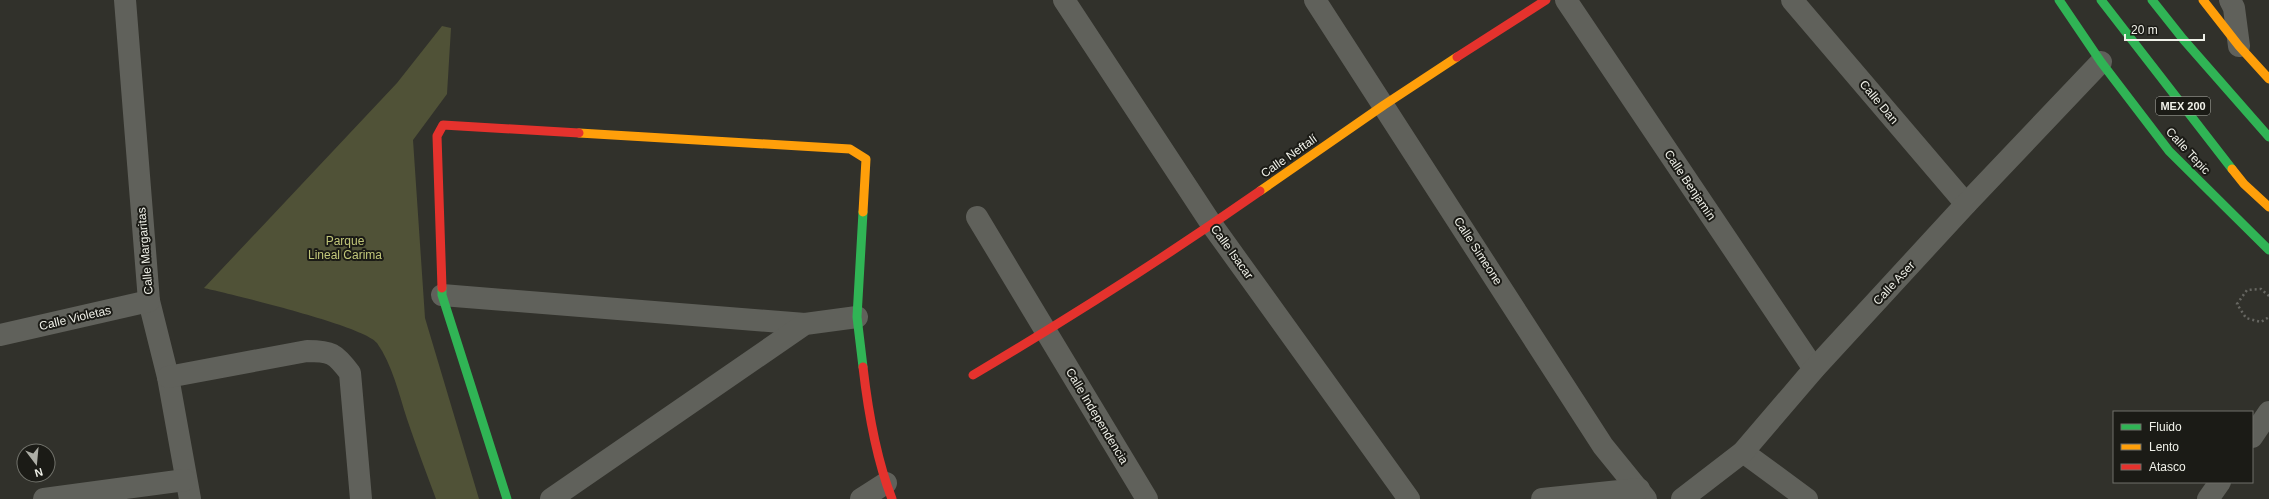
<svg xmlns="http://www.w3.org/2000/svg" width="2269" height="499" font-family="Arial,sans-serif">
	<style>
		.green { fill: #505237 }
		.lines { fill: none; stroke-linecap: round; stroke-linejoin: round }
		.path { stroke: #676762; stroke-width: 2.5; stroke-dasharray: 2 3; stroke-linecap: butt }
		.street { stroke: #60615b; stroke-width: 22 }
		.fast { stroke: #30b455; stroke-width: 9 }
		.slow { stroke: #ff9f0a; stroke-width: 9 }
		.jam { stroke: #e5322d; stroke-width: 9 }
		.labels { text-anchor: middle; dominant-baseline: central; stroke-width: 4; stroke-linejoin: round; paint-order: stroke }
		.shield { fill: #1b1b16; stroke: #b0b1aa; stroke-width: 1 }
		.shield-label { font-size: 11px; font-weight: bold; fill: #f0f1e9 }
		.street-label { font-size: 12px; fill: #f0f1e9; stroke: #1b1b16 }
		.park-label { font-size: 12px; fill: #c1c679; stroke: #1b1b16 }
	</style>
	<rect width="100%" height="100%" fill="#31312b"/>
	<!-- green -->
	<path class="green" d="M 442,26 L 451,28 L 447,94 L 413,140 L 425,318 L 479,499 L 436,499 C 426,472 416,446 407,419 C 399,394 392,364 377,343 C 365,326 230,294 204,288 L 397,83 Z"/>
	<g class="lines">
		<!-- path -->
		<path class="path" d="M 2269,296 L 2261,289 L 2247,290 L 2237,304 L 2246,318 L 2261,322 L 2269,317"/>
		<!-- street -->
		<g class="street">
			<path d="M 125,0 L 149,301 L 168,377 L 190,499"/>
			<path d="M 1064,0 L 1212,225 L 1409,499"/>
			<path d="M 1315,0 L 1603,446 L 1646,499"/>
			<path d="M 1566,0 L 1814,369"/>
			<path d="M 1792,0 L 1966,204"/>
			<path d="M 2230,0 L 2234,8 L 2239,46"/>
			<path d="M 977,217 L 1147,499"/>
			<path d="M 442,295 L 805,324"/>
			<path d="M 0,335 L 149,301"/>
			<path d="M 168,377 L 307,351 C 331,351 335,353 350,373 L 361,499"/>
			<path d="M 2252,437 L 2269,412"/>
			<path d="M 1743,452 L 1807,499"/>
			<path d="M 44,499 L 185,480"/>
			<path d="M 551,499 L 805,324 L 857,317"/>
			<path d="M 861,499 L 886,483"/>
			<path d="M 1542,499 L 1639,489"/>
			<path d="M 1682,499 L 1743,452 L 1814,369 L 1966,204 L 2101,62"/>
			<path d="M 2208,499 L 2220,482"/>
		</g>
		<!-- fast -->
		<g class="fast">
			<path d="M 2059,0 L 2101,62 L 2169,151 L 2269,250"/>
			<path d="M 2101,0 L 2232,169"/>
			<path d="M 2152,0 L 2183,39 L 2269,137"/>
			<path d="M 863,212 L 857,317 L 863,367"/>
			<path d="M 442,288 L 442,295 L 507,499"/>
		</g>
		<!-- slow -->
		<g class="slow">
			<path d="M 2203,0 L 2239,46 L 2269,79"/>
			<path d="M 579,133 L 850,149 L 866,159 L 863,212"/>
			<path d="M 2232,169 L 2244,184 L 2269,207"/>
			<path d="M 1260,191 L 1384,105 L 1457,57"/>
		</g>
		<!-- jam -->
		<g class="jam">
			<path d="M 1457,57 L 1546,0"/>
			<path d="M 442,288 L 437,136 L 443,125 L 579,133"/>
			<path d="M 863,367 C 868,411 876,458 892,499"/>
			<path d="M 973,375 C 1071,317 1167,256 1260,191"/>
		</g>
	</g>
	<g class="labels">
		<!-- shield labels -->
		<rect class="shield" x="2156" y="97" width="54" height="18" rx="3"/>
		<g class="shield-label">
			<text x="2183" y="106">MEX 200</text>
		</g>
		<!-- street labels -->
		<g class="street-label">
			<text transform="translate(1879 102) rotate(50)">Calle Dan</text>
			<text transform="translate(2188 151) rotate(47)">Calle Tepic</text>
			<text transform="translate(1289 156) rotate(-35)">Calle Neftalí</text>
			<text transform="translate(1690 185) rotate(56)">Calle Benjamín</text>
			<text transform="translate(145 251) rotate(-95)">Calle Margaritas</text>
			<text transform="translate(1478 251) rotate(57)">Calle Simeone</text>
			<text transform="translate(1232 252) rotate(54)">Calle Isacar</text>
			<text transform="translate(1894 283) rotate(-47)">Calle Aser</text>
			<text transform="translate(75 318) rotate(-13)">Calle Violetas</text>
			<text transform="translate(1097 416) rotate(59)">Calle Independencia</text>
		</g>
		<!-- park labels -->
		<g class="park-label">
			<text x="345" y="241">Parque<tspan x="345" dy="14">Lineal Carima</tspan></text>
		</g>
	</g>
	<!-- legend -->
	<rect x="2113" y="411" width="140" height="72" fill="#1b1b16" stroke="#70716a"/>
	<rect x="2121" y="424" width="20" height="6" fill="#30b455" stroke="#70716a"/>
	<text x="2149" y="431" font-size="12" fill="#f0f1e9">Fluido</text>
	<rect x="2121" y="444" width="20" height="6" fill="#ff9f0a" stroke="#70716a"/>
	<text x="2149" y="451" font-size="12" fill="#f0f1e9">Lento</text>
	<rect x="2121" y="464" width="20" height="6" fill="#e5322d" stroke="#70716a"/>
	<text x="2149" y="471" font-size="12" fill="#f0f1e9">Atasco</text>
	<!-- north arrow -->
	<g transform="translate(36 463) rotate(164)"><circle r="19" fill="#1b1b16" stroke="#70716a"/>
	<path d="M0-3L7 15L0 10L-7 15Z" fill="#adaea6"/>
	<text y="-6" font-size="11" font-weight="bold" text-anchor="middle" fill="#f0f1e9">N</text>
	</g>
	<!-- scale -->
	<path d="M2125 34v6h79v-6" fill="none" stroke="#f0f1e9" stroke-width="2"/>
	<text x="2131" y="34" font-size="12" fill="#f0f1e9" stroke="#1b1b16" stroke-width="3" paint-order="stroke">20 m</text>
</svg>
